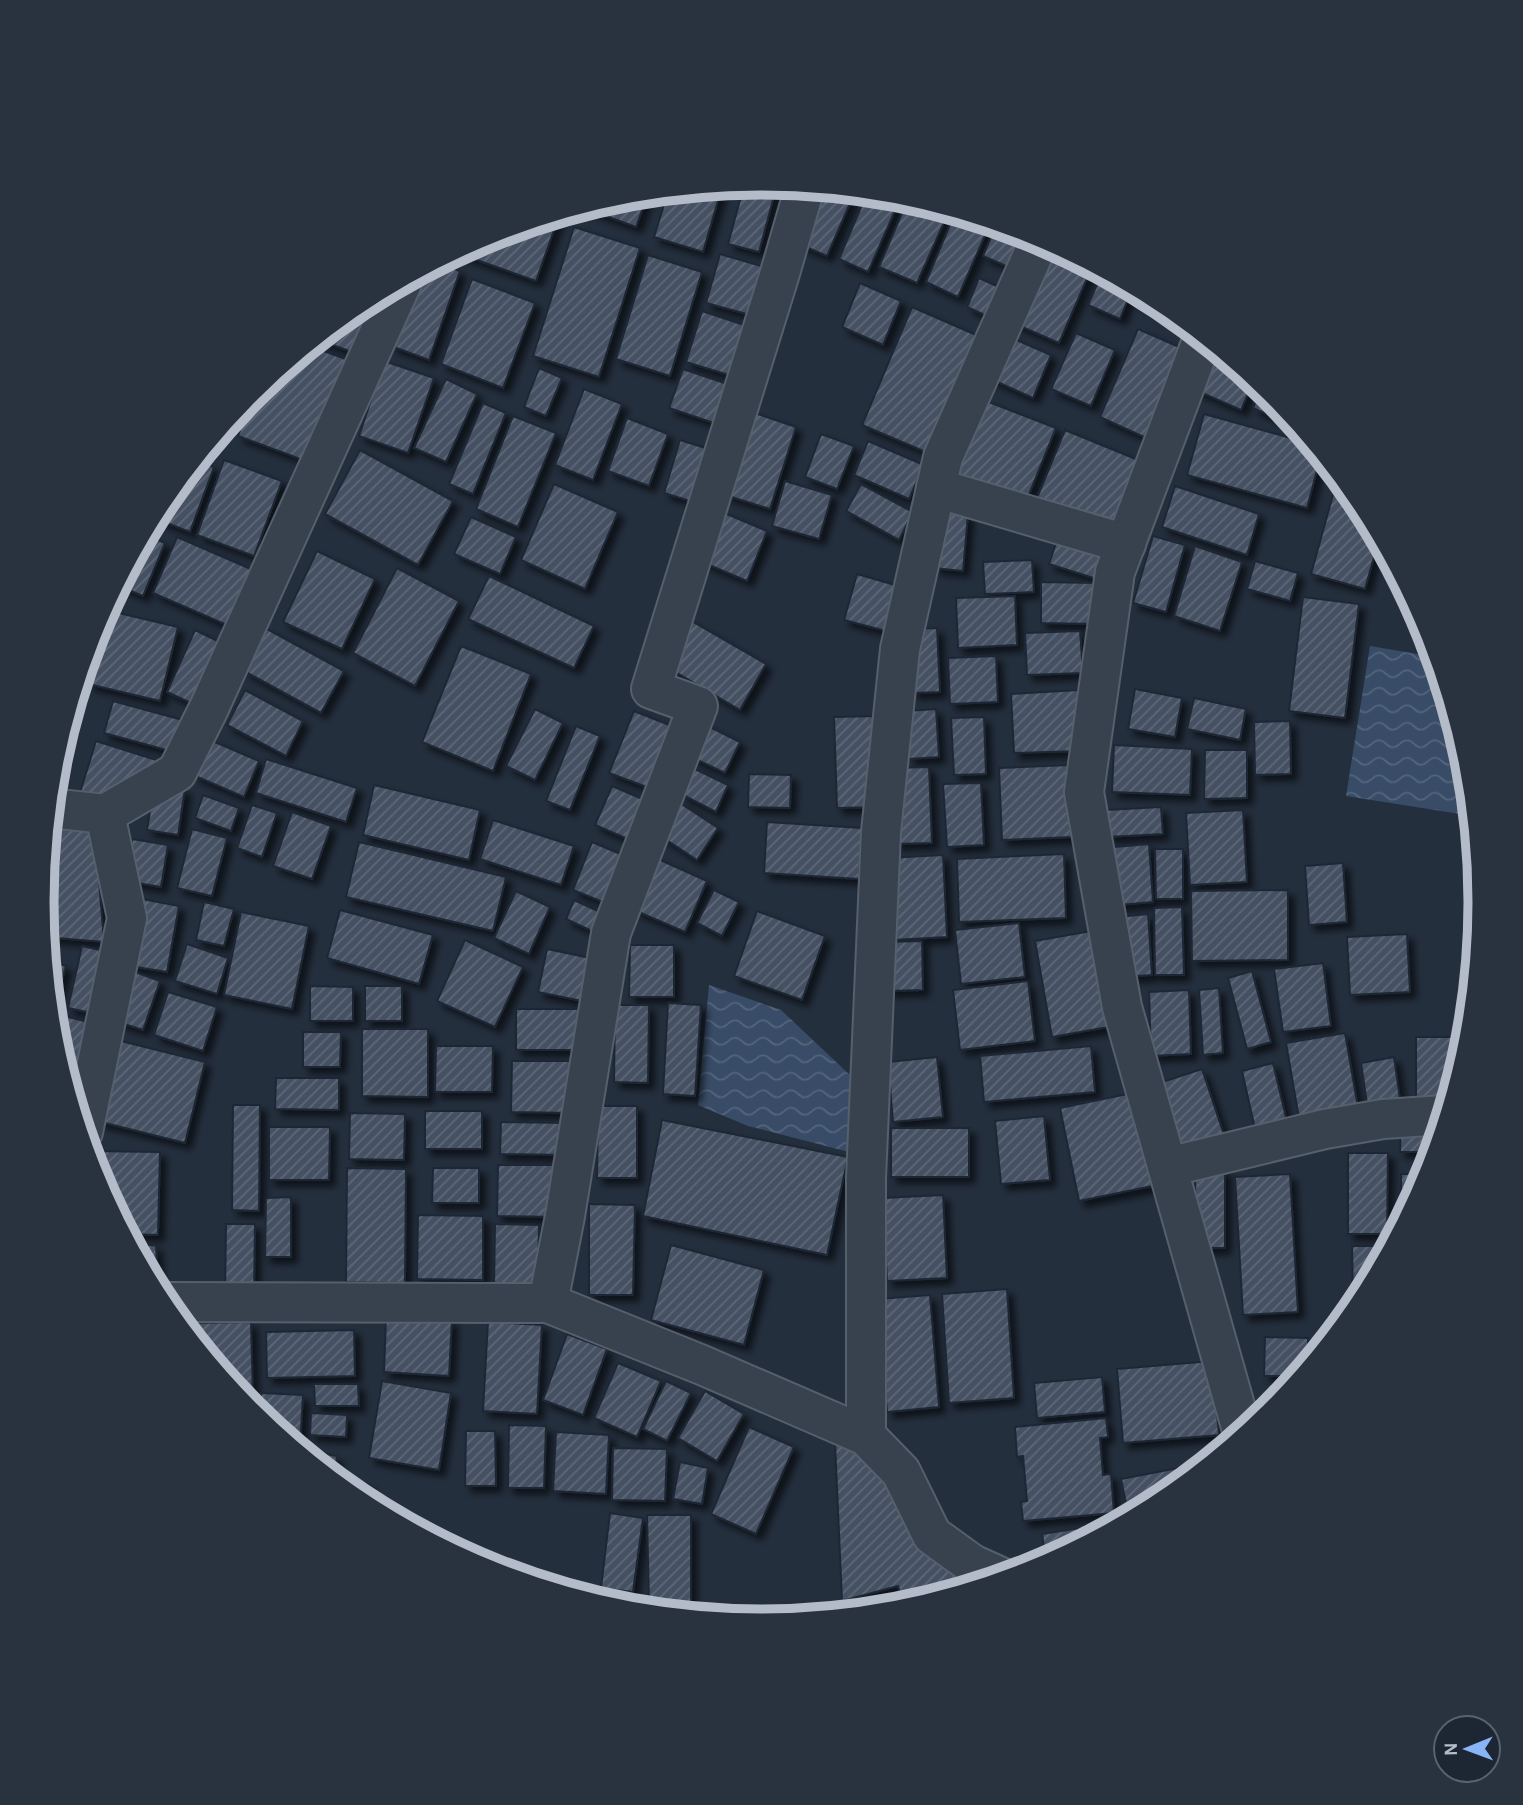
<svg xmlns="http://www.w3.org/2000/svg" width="1523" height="1805" font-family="'Alegreya Sans',sans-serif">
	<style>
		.water { fill: url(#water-waves) }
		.building { fill: url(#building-hatch); stroke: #1f2835; stroke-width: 2; filter: url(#shadow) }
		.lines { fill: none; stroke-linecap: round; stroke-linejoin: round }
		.street-casing { stroke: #565f6c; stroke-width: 42 }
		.street { stroke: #38414e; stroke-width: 38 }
		.rim { fill: none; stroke: #b4bcc9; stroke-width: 9 }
	</style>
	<defs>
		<pattern id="water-waves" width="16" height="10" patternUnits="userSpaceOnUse" patternTransform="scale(1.75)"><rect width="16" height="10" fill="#394c67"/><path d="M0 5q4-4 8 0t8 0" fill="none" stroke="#53647b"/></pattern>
		<pattern id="building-hatch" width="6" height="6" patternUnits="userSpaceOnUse" patternTransform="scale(1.75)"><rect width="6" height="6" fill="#455162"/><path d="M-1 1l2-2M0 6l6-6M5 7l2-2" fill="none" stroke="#5d6877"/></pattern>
		<filter id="shadow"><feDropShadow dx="6" dy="6" stdDeviation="3.5" flood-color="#0009"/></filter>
	</defs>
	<rect width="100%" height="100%" fill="#242f3e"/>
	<!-- water -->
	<g class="water">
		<path d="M 1370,646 L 1435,657 L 1467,763 L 1473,816 L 1346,796 Z"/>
		<path d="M 709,985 L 781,1010 L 851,1076 L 849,1152 L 748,1126 L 698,1105 Z"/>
	</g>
	<!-- building -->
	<g class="building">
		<path d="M 762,183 L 777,185 L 759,252 L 728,244 L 744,185 Z"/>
		<path d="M 722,187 L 703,252 L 654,237 L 668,192 Z"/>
		<path d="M 817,188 L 855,192 L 827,256 L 794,242 Z"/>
		<path d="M 867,193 L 901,197 L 868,272 L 839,259 Z"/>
		<path d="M 648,194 L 636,227 L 584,208 L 622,197 Z"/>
		<path d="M 908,199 L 949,211 L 917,283 L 879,267 Z"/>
		<path d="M 955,213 L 990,224 L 958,297 L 926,282 Z"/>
		<path d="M 559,216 L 536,281 L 457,253 L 487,238 Z"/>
		<path d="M 996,225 L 1035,237 L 1020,272 L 983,256 Z"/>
		<path d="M 574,227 L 640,248 L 599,377 L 533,356 Z"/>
		<path d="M 1046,246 L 1092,267 L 1059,343 L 1013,323 Z"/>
		<path d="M 720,254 L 768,268 L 754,316 L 706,303 Z"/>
		<path d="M 648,255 L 702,272 L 670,376 L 616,359 Z"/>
		<path d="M 438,263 L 460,271 L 429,360 L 391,346 L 416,275 Z"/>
		<path d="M 1102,273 L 1132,289 L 1120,319 L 1088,305 Z"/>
		<path d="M 979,278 L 1008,291 L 996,320 L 967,307 Z"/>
		<path d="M 472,279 L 535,303 L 503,388 L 441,364 Z"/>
		<path d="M 860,283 L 901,301 L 883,345 L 842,327 Z"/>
		<path d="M 1141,293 L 1162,304 L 1185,324 L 1136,303 Z"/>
		<path d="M 912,307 L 990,341 L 940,458 L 862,425 Z"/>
		<path d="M 358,308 L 366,311 L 352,352 L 319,340 Z"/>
		<path d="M 702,311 L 747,326 L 732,376 L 686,362 Z"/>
		<path d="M 1138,329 L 1193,353 L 1155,442 L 1100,417 Z"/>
		<path d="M 1076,333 L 1115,350 L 1091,406 L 1051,389 Z"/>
		<path d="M 1003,334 L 1051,355 L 1033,398 L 984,376 Z"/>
		<path d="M 310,346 L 351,361 L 314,464 L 238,436 L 253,393 Z"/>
		<path d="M 1212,346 L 1254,380 L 1241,410 L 1193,389 Z"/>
		<path d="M 384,361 L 434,378 L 408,453 L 359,436 Z"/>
		<path d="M 539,368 L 562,378 L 546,416 L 524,407 Z"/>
		<path d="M 683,369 L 736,387 L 723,426 L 669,408 Z"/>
		<path d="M 446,379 L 477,394 L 446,462 L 414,448 Z"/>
		<path d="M 1262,387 L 1271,394 L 1292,420 L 1290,425 L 1253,408 Z"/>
		<path d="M 584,389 L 622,404 L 593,480 L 555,465 Z"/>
		<path d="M 981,399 L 1056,428 L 1026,502 L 952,473 Z"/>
		<path d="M 483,403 L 506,413 L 473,494 L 449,484 Z"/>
		<path d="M 752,412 L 796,427 L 770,509 L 725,495 Z"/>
		<path d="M 1204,414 L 1312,444 L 1321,455 L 1307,508 L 1187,475 Z"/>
		<path d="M 513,416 L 556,433 L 518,527 L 476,509 Z"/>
		<path d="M 627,418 L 668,434 L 649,486 L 608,471 Z"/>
		<path d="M 1065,430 L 1148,464 L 1121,532 L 1037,498 Z"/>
		<path d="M 821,434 L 854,446 L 837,489 L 805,477 Z"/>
		<path d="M 680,440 L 715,451 L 700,504 L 664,493 Z"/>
		<path d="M 868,441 L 924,465 L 909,499 L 854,475 Z"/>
		<path d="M 360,450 L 453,501 L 418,565 L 325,514 Z"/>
		<path d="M 224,460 L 282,481 L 254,556 L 197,535 Z"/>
		<path d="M 198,461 L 214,467 L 190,532 L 159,520 L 168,497 Z"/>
		<path d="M 785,481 L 832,495 L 819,539 L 772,526 Z"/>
		<path d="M 554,484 L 618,512 L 585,589 L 521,560 Z"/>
		<path d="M 861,484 L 913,512 L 899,540 L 846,511 Z"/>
		<path d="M 1175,486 L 1259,514 L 1247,555 L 1162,527 Z"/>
		<path d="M 1334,491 L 1355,497 L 1379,539 L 1365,589 L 1311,574 Z"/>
		<path d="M 939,511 L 968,514 L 963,571 L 934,568 Z"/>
		<path d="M 722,512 L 767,531 L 747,581 L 702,562 Z"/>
		<path d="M 471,517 L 516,537 L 500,574 L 454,554 Z"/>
		<path d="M 146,535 L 165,543 L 143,596 L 119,586 Z"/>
		<path d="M 1153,536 L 1185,545 L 1166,612 L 1133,603 Z"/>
		<path d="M 177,537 L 260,573 L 236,629 L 153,593 Z"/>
		<path d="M 1058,537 L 1112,555 L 1103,581 L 1049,564 Z"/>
		<path d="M 1195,546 L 1242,562 L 1220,631 L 1174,616 Z"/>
		<path d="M 317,551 L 375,579 L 342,649 L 283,622 Z"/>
		<path d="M 1032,560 L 1034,592 L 985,594 L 983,562 Z"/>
		<path d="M 1255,561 L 1298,573 L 1290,601 L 1247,589 Z"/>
		<path d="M 397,568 L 459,601 L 415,686 L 353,653 Z"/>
		<path d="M 857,574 L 902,587 L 890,632 L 844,620 Z"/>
		<path d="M 489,576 L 594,626 L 574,668 L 468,619 Z"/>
		<path d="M 1041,582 L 1095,583 L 1094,624 L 1041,623 Z"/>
		<path d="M 1015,596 L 1017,645 L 958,648 L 956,598 Z"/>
		<path d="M 1303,597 L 1359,604 L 1345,718 L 1289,711 Z"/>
		<path d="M 106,610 L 178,627 L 160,701 L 88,684 Z"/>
		<path d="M 688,619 L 766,664 L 740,710 L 662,664 Z"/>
		<path d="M 937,628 L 940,692 L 912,693 L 909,629 Z"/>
		<path d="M 267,629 L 344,671 L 321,713 L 244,671 Z"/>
		<path d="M 195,630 L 230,647 L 202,708 L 167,692 Z"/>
		<path d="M 1080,631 L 1083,673 L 1027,675 L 1025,633 Z"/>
		<path d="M 461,646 L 531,674 L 493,771 L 422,742 Z"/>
		<path d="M 996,656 L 998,702 L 950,704 L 948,658 Z"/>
		<path d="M 1135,689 L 1182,698 L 1175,737 L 1128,729 Z"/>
		<path d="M 245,690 L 303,721 L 286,756 L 227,725 Z"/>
		<path d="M 1078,690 L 1081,751 L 1014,753 L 1011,694 Z"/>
		<path d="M 1194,698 L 1246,709 L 1240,740 L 1187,729 Z"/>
		<path d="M 113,701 L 190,722 L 181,754 L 104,733 Z"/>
		<path d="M 535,709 L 563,723 L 535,780 L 506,766 Z"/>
		<path d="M 936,709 L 939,757 L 909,759 L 907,711 Z"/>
		<path d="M 634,711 L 687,732 L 663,793 L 609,773 Z"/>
		<path d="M 877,716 L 880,807 L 837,808 L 834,717 Z"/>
		<path d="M 984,717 L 986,774 L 954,775 L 951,718 Z"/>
		<path d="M 1290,721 L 1291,774 L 1255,775 L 1254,722 Z"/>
		<path d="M 702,723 L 740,742 L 725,773 L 687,755 Z"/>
		<path d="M 576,726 L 600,736 L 570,810 L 546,801 Z"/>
		<path d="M 208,739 L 259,761 L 244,797 L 193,775 Z"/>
		<path d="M 96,741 L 169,764 L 103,811 L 77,802 Z"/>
		<path d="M 1114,745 L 1192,749 L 1190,795 L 1112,792 Z"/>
		<path d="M 1205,750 L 1247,750 L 1247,798 L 1204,799 Z"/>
		<path d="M 266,759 L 357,788 L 346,822 L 256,793 Z"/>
		<path d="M 1069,765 L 1072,837 L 1002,840 L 999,768 Z"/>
		<path d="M 929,767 L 932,843 L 895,844 L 892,768 Z"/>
		<path d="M 693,768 L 728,785 L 716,812 L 681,794 Z"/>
		<path d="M 749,774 L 791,775 L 790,808 L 748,807 Z"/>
		<path d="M 981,783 L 984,845 L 947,847 L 943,784 Z"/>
		<path d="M 154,785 L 185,789 L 178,835 L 147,830 Z"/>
		<path d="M 374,785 L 480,810 L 469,860 L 363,835 Z"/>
		<path d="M 612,786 L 659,806 L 642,845 L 595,825 Z"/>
		<path d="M 203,795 L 239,808 L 231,831 L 195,818 Z"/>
		<path d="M 680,803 L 718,828 L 697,860 L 659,835 Z"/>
		<path d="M 252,805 L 277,813 L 262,857 L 237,848 Z"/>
		<path d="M 1161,807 L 1163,834 L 1107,837 L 1106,810 Z"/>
		<path d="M 1243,810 L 1247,882 L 1190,885 L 1186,813 Z"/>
		<path d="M 292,812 L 331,826 L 312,879 L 273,866 Z"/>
		<path d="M 50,817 L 94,819 L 104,942 L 45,937 L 42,903 Z"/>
		<path d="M 493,820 L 574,846 L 561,885 L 480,859 Z"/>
		<path d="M 767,822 L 862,828 L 859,879 L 764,873 Z"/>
		<path d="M 192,829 L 227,838 L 212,896 L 177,888 Z"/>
		<path d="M 132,839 L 168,845 L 161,887 L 125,881 Z"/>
		<path d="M 359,842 L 506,877 L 493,931 L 346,897 Z"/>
		<path d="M 592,842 L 637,861 L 618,908 L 573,890 Z"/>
		<path d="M 1149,844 L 1153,902 L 1107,906 L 1103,848 Z"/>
		<path d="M 1155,849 L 1183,849 L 1183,899 L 1156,899 Z"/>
		<path d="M 1064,854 L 1066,918 L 959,922 L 957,859 Z"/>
		<path d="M 943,855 L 947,937 L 892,940 L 888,858 Z"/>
		<path d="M 656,858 L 707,881 L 685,932 L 634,910 Z"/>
		<path d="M 1343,863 L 1347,922 L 1309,925 L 1305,866 Z"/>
		<path d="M 714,890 L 739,902 L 722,936 L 697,923 Z"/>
		<path d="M 1288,890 L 1288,960 L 1192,961 L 1191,891 Z"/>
		<path d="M 516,891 L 550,907 L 529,954 L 494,938 Z"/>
		<path d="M 1465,896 L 1480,896 L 1481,903 L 1471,1007 L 1465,1007 Z"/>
		<path d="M 137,898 L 179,906 L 167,972 L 124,965 Z"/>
		<path d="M 574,900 L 613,918 L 605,937 L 566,919 Z"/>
		<path d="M 204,902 L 234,909 L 224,946 L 196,940 Z"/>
		<path d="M 1182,907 L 1184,975 L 1155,975 L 1154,908 Z"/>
		<path d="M 340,910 L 433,935 L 419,984 L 327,958 Z"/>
		<path d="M 757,911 L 825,936 L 802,1000 L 734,976 Z"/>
		<path d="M 241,912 L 309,926 L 292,1009 L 224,995 Z"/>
		<path d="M 1148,914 L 1152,975 L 1123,977 L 1118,917 Z"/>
		<path d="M 1019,923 L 1025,977 L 961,984 L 955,930 Z"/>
		<path d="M 1091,931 L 1108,1027 L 1052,1037 L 1035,941 Z"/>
		<path d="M 1407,934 L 1410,992 L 1350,995 L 1347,937 Z"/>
		<path d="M 465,940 L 523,967 L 495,1027 L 437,1001 Z"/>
		<path d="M 922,941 L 923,990 L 887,991 L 886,942 Z"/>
		<path d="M 187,944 L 228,958 L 217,994 L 175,981 Z"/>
		<path d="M 630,945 L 674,945 L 674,997 L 629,997 Z"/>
		<path d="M 82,946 L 114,953 L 101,1015 L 68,1008 Z"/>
		<path d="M 547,949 L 595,959 L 587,1002 L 538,992 Z"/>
		<path d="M 48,961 L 66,966 L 53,1014 Z"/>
		<path d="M 1323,963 L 1331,1026 L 1283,1032 L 1274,969 Z"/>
		<path d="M 129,970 L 160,981 L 143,1030 L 112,1020 Z"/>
		<path d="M 1252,971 L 1271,1042 L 1247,1049 L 1228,978 Z"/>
		<path d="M 1028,981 L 1035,1041 L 960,1050 L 953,990 Z"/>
		<path d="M 310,986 L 353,987 L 353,1021 L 310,1021 Z"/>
		<rect x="365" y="986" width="37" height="35"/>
		<path d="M 1219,988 L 1223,1053 L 1203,1055 L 1199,990 Z"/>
		<path d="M 1189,990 L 1191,1054 L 1151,1056 L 1149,992 Z"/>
		<path d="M 168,992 L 217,1007 L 203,1051 L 154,1035 Z"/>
		<path d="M 668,1003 L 701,1005 L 695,1096 L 663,1094 Z"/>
		<path d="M 615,1005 L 649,1005 L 648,1083 L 614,1082 Z"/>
		<rect x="516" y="1009" width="66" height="41"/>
		<path d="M 61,1015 L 99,1025 L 77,1114 L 56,1042 L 55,1037 Z"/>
		<path d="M 362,1029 L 428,1029 L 428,1097 L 362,1096 Z"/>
		<path d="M 303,1032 L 341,1032 L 340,1067 L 303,1067 Z"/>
		<path d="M 1345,1033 L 1360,1119 L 1301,1130 L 1286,1043 Z"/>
		<path d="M 1416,1037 L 1458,1037 L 1458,1074 L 1450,1101 L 1416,1101 Z"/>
		<path d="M 117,1040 L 205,1062 L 185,1143 L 97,1121 Z"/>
		<path d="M 436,1046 L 493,1046 L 492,1092 L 435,1092 Z"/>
		<path d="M 1091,1046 L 1095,1092 L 984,1102 L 980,1056 Z"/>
		<path d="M 937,1057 L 943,1117 L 893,1122 L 888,1062 Z"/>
		<path d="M 1394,1057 L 1401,1106 L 1368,1111 L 1361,1063 Z"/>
		<path d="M 512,1061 L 573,1061 L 572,1113 L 511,1112 Z"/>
		<path d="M 1273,1063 L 1289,1130 L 1257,1138 L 1242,1071 Z"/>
		<path d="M 1202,1069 L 1224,1135 L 1176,1152 L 1153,1085 Z"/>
		<path d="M 276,1078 L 339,1078 L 339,1110 L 275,1109 Z"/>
		<path d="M 1137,1092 L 1157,1185 L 1079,1201 L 1060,1108 Z"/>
		<path d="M 233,1105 L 260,1105 L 259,1211 L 232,1210 Z"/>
		<path d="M 598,1106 L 637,1106 L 637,1178 L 597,1178 Z"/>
		<rect x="425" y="1111" width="57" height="38"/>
		<path d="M 350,1113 L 405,1114 L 404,1160 L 349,1159 Z"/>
		<path d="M 1044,1116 L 1050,1180 L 1001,1184 L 995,1121 Z"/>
		<path d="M 662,1120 L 848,1157 L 827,1255 L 643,1216 Z"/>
		<path d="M 1401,1121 L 1444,1121 L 1434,1152 L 1400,1152 Z"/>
		<path d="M 501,1122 L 568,1123 L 567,1155 L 500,1154 Z"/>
		<path d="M 269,1127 L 330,1127 L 329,1180 L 269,1180 Z"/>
		<rect x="891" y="1128" width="78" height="49"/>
		<path d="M 89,1151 L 160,1152 L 158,1235 L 127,1234 L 97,1177 Z"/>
		<path d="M 1348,1153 L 1388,1153 L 1387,1234 L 1348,1234 Z"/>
		<path d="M 498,1165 L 562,1165 L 561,1217 L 497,1216 Z"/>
		<path d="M 347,1168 L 406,1169 L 405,1283 L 346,1282 Z"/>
		<path d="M 433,1168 L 479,1168 L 479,1203 L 432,1203 Z"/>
		<path d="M 1195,1170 L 1225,1170 L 1225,1248 L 1196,1248 Z"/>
		<path d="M 1290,1174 L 1298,1312 L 1243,1315 L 1235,1177 Z"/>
		<path d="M 1401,1174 L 1427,1174 L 1401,1224 Z"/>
		<path d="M 943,1195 L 947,1278 L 887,1281 L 883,1198 Z"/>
		<path d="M 291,1197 L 291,1257 L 265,1257 L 266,1198 Z"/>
		<path d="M 589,1204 L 635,1205 L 633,1295 L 589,1295 Z"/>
		<path d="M 418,1215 L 483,1216 L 483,1280 L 417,1279 Z"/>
		<path d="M 226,1224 L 255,1224 L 254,1294 L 225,1294 Z"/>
		<path d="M 495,1224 L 539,1225 L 538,1289 L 494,1288 Z"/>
		<path d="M 156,1245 L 158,1284 L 154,1285 L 133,1246 Z"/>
		<path d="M 671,1245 L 764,1270 L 744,1345 L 651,1320 Z"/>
		<path d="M 1352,1246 L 1381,1246 L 1381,1262 L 1362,1298 L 1353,1298 Z"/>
		<path d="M 1007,1289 L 1014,1398 L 949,1403 L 942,1294 Z"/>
		<path d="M 930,1295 L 939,1407 L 887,1412 L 878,1299 Z"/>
		<path d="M 386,1317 L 452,1320 L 449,1376 L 384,1372 Z"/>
		<path d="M 251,1322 L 253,1398 L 242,1398 L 193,1339 L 193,1323 Z"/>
		<path d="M 488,1322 L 542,1325 L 537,1414 L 483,1411 Z"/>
		<path d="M 354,1330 L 355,1376 L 267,1378 L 266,1332 Z"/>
		<path d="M 567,1334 L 607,1349 L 583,1415 L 543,1400 Z"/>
		<path d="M 1265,1337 L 1308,1338 L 1308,1366 L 1299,1376 L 1264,1376 Z"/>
		<path d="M 1212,1361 L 1219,1435 L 1123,1443 L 1117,1369 Z"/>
		<path d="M 618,1363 L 661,1381 L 637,1437 L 594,1418 Z"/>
		<path d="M 1102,1377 L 1105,1412 L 1037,1418 L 1034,1383 Z"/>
		<path d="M 382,1381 L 451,1393 L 439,1470 L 369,1458 Z"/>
		<path d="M 666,1381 L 691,1393 L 667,1441 L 643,1429 Z"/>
		<path d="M 314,1384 L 358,1384 L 359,1406 L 315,1406 Z"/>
		<path d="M 1289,1388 L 1270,1412 L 1268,1413 L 1267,1389 Z"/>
		<path d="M 705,1391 L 744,1414 L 717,1461 L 678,1438 Z"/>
		<path d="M 261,1393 L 303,1395 L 300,1448 L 260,1417 Z"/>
		<path d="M 311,1413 L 347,1415 L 346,1437 L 310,1435 Z"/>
		<path d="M 1106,1418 L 1108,1437 L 1100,1438 L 1103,1475 L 1111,1474 L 1114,1513 L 1023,1521 L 1021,1502 L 1027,1501 L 1023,1456 L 1017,1457 L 1015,1427 Z"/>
		<path d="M 509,1425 L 546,1426 L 544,1488 L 508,1488 Z"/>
		<path d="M 749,1427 L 794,1447 L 756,1534 L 711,1514 Z"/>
		<path d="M 466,1431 L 495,1431 L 496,1486 L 465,1486 Z"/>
		<path d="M 556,1432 L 609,1435 L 606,1494 L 553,1491 Z"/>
		<path d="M 835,1443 L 872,1443 L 980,1584 L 904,1608 L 898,1586 L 842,1601 Z"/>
		<path d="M 613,1448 L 667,1449 L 665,1501 L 612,1500 Z"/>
		<path d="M 308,1451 L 337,1456 L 334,1478 L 307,1456 Z"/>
		<path d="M 680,1462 L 708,1468 L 702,1504 L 673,1499 Z"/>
		<path d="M 1209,1462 L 1161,1501 L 1129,1518 L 1121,1479 Z"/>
		<path d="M 339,1478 L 370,1485 L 366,1503 L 338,1481 Z"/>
		<path d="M 610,1513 L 643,1518 L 633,1592 L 601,1588 Z"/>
		<path d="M 647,1515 L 691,1515 L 691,1603 L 649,1604 Z"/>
		<path d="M 1118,1522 L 1065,1552 L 1045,1555 L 1042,1534 Z"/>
		<path d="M 897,1598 L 899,1608 L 852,1613 L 850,1608 Z"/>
	</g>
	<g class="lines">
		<!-- street casing -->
		<g class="street-casing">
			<g id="street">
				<path d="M 1203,338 L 1115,572 L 1084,792 L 1122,1007 L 1243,1434"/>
				<path d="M 936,488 L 1126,544"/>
				<path d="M 51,808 L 105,814 L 177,772 L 209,708 L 402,283"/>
				<path d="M 83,1132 L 127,918 L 105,814"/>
				<path d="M 1168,1167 L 1325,1129 L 1383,1119 L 1445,1115"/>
				<path d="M 163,1302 L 548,1303 L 702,1365 L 866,1436 L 901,1472 L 932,1535 L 972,1564 L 1003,1578"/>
				<path d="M 548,1303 L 565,1216 L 611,933 L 698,706 L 651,689 L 780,273 L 805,187"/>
				<path d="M 866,1436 L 866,1178 L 881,832 L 900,649 L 943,457 L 1040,239"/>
			</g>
		</g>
		<!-- street -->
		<use href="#street" class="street"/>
	</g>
	<!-- crop -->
	<path d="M0 0H1523V1805H0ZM54 902a707 707 0 1 1 1414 0a707 707 0 1 1-1414 0Z" fill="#29323f" fill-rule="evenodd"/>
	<path class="rim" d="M54 902a707 707 0 1 1 1414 0a707 707 0 1 1-1414 0Z"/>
	<!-- north arrow -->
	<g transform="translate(1467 1749) rotate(269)"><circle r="33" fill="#1d2633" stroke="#59626f" stroke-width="2"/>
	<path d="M0-5L12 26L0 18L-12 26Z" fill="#8ab4f8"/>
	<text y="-10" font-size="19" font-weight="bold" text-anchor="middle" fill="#b4bcc9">N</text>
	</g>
</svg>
